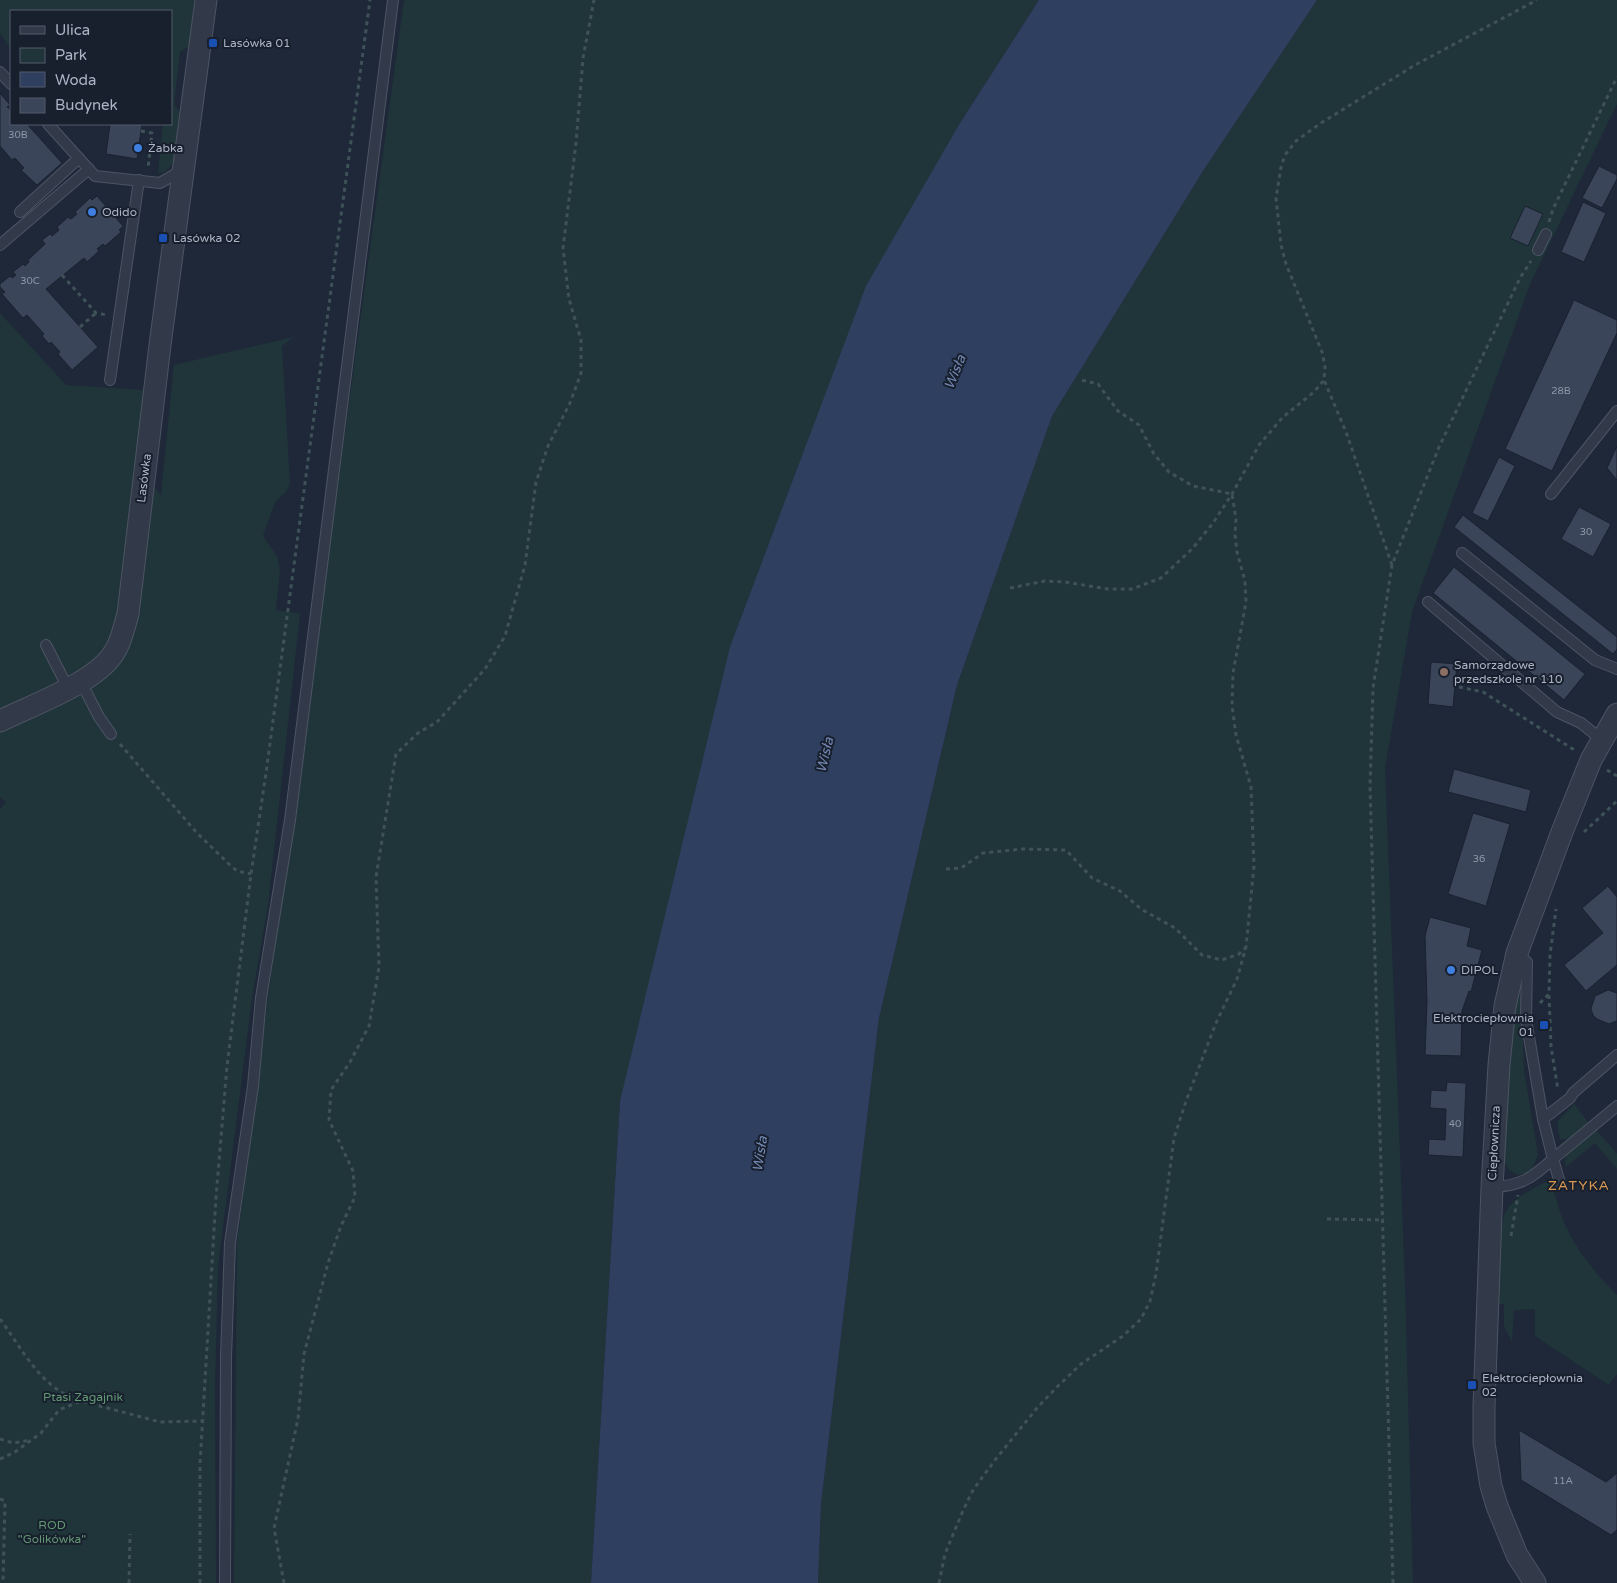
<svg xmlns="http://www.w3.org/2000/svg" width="1617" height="1583" font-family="'Varela Round',sans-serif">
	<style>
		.green { fill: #20353a }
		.water { fill: #2f3f5f }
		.building { fill: #3a4559; stroke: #1a2130 }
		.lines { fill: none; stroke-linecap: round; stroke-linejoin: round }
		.service-casing { stroke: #4d5464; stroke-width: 12 }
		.minor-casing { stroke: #4d5464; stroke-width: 23 }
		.path { stroke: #3e5257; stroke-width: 3; stroke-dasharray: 4 4; stroke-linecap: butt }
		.service { stroke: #323a49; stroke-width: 10 }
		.minor { stroke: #323a49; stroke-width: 21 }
		.transit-dot { fill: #1a4fb4; stroke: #181f2d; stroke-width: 2 }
		.shop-dot { fill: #3f7fe0; stroke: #181f2d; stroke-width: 2 }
		.education-dot { fill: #8d6e63; stroke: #181f2d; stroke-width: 2 }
		.labels { text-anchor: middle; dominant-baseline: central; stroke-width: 4; stroke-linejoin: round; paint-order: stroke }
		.number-label { font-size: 10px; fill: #9098ab }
		.poi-label { font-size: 12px; fill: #acb4c6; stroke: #181f2d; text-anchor: start }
		.street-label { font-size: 12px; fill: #acb4c6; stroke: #181f2d }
		.park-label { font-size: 12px; fill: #629873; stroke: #181f2d }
		.water-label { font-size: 14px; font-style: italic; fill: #7287b1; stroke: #181f2d }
		.neighbourhood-label { font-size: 14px; letter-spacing: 1px; fill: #db9952; stroke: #181f2d }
	</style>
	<rect width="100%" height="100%" fill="#1e2839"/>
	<!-- green -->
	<g class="green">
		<path d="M 0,0 L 194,0 L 189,46 L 180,52 L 174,104 L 179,112 L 174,160 C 170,167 167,173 158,173 L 163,124 L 171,124 L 171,11 L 11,11 L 11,49 L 0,33 Z"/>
		<path d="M 404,0 L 1039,0 L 960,123 L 620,1101 L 591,1583 L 234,1583 L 237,1243 L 268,997 Z"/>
		<path d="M 1317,0 L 1617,0 L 1617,104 L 1530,284 L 1412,612 L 1385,768 L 1405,1284 L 1413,1583 L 818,1583 L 821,1504 L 879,1018 L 957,685 L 1052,416 L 1203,171 Z"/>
		<path d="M 0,313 L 66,385 L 144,390 L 138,470 L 161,495 L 174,365 L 294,337 L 282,346 L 290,483 L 286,492 L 275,502 L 263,536 L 277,556 L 280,569 L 276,610 L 300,614 L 268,905 L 252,998 L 218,1266 L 215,1387 L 216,1583 L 0,1583 L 0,809 L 6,802 L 0,797 Z"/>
		<path d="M 1518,994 L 1521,996 L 1524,1070 L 1538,1155 L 1532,1169 L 1528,1172 L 1519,1175 C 1510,1172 1505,1167 1504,1158 L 1511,1027 Z"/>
		<path d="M 1574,1104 L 1588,1122 L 1590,1122 C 1581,1131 1573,1141 1560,1139 L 1557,1122 Z"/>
		<path d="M 1596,1130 L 1617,1154 L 1617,1169 L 1595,1143 L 1566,1167 C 1560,1150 1585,1138 1596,1130 Z"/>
		<path d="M 1550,1180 C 1556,1197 1560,1215 1568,1231 C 1580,1255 1598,1276 1617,1295 L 1617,1374 L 1609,1385 L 1535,1336 L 1535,1309 L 1514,1310 L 1512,1341 L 1504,1326 L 1504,1304 L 1497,1304 C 1499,1286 1499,1224 1506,1211 C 1513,1198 1536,1187 1550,1180 Z"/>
	</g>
	<!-- water -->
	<path class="water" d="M 1039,0 L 1317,0 L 1203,171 L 1052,416 L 957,685 L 879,1018 L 821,1504 L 818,1583 L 591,1583 L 620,1101 L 730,647 L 866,286 L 960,123 Z"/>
	<!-- building -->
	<g class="building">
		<path d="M 0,93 L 10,105 L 7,107 L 11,111 L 11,124 L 27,124 L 62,163 L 37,185 L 21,170 L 24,168 L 15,158 L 12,160 L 0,146 Z"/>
		<path d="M 110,124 L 142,124 L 137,159 L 106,154 Z"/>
		<path d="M 1599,166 L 1617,175 L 1617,179 L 1602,208 L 1582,198 Z"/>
		<path d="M 97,196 L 123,226 L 119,230 L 121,232 L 105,246 L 103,244 L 97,249 L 99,251 L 87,262 L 84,258 L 46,289 L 98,347 L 72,370 L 58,354 L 60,352 L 51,342 L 49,344 L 42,336 L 44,334 L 27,315 L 23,318 L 2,294 L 5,292 L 0,287 L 0,284 L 10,276 L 12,278 L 16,275 L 13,272 L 23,264 L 25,266 L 29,262 L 28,260 L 45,244 L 42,240 L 50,234 L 52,236 L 59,230 L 57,227 L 68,217 L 71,219 L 77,214 L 75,212 L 90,198 L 92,200 Z"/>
		<path d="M 1583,202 L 1606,213 L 1584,262 L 1561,252 Z"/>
		<path d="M 1525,206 L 1543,214 L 1528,246 L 1510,238 Z"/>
		<path d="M 1574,300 L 1617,320 L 1617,333 L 1552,471 L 1505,449 Z"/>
		<path d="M 1617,446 L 1617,480 L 1607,468 Z"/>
		<path d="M 1499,457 L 1515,466 L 1488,521 L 1472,513 Z"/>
		<path d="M 1579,507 L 1611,524 L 1593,557 L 1561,539 Z"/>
		<path d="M 1463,515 L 1617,637 L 1617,649 L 1613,654 L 1454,527 Z"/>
		<path d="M 1454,567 L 1585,674 L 1564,700 L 1433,593 Z"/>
		<path d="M 1431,662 L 1457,664 L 1453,707 L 1428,704 Z"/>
		<path d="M 1454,769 L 1531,790 L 1526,812 L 1448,792 Z"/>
		<path d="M 1473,813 L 1510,824 L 1486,906 L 1448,894 Z"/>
		<path d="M 1608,886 L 1617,897 L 1617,965 L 1586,991 L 1564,965 L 1603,933 L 1582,908 Z"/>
		<path d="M 1430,917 L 1471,928 L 1467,946 L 1482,950 L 1471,992 L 1469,991 L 1462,1011 L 1461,1056 L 1425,1055 L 1427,1001 L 1425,936 Z"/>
		<path d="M 1608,990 L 1617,993 L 1617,1021 L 1609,1024 L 1597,1019 L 1593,1015 L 1591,1009 L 1595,996 Z"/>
		<path d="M 1447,1082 L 1466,1083 L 1463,1157 L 1428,1155 L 1429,1139 L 1445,1140 L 1446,1109 L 1430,1108 L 1431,1090 L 1446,1091 Z"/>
		<path d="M 1519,1430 L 1606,1482 L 1617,1473 L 1617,1530 L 1611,1535 L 1521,1480 Z"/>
	</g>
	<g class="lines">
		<!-- service casing -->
		<g class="service-casing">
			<g id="service">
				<path d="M 0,72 L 11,84"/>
				<path d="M 48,124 L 95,176 L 160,183 L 184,169"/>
				<path d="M 20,212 L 79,158"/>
				<path d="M 0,245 L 89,169"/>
				<path d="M 1538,250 L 1546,234"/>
				<path d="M 110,380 L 139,180"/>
				<path d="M 1551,494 L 1617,411"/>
				<path d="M 1462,553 L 1595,660 L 1617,669"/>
				<path d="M 1428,602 L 1557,712 L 1581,723 L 1602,740"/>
				<path d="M 46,645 L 68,688"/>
				<path d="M 81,682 L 99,717 L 111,734"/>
				<path d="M 1543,1119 L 1570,1098 L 1573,1093 L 1617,1055"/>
				<path d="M 1560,1183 L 1553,1159 L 1617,1106"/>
				<path d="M 1492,1187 C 1521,1186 1532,1178 1553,1159 L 1543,1119 L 1526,1019 L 1527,962 L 1517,953"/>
				<path d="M 225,1583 L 226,1357 L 230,1243 L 253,1086 L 261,998 L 290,820 L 393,0"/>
			</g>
		</g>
		<!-- minor casing -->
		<g class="minor-casing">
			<g id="minor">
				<path d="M 0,721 C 32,705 98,682 115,651 C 122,640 124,627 128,614 L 160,345 L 206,0"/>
				<path d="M 1535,1583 L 1517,1555 L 1497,1506 L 1491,1486 L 1484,1443 L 1484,1406 L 1492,1187 L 1499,1065 L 1505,1006 L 1517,953 L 1562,832 L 1591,760 L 1617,714"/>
			</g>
		</g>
		<!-- path -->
		<g class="path">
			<path d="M 141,131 L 152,133 L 148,168"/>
			<path d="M 1549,222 L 1553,209 L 1617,77"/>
			<path d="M 62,275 L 96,313 L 107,315"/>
			<path d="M 80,327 L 96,313"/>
			<path d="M 1392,565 L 1346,432 L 1324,380 L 1325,366 L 1322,352 L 1286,264 L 1281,245 L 1276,198 L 1281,167 L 1285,155 L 1296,141 L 1321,123 L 1415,65 L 1537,0"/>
			<path d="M 1010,588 L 1045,581 L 1065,582 L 1108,589 L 1132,589 L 1161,578 L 1192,549 L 1213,523 L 1232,494 L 1259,445 L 1283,417 L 1314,392 L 1324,380"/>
			<path d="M 1459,687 L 1483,692 L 1576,751"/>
			<path d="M 120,744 L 197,833 L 231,866 L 237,871 L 251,874"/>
			<path d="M 1607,770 L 1617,776"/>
			<path d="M 1584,832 L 1617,801"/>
			<path d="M 946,869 L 961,868 L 983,853 L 1023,849 L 1066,850 L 1092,878 L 1120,891 L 1141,909 L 1175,928 L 1202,955 L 1222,960 L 1239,954 L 1245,948"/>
			<path d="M 1549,995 L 1551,1046 L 1558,1090"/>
			<path d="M 1540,1003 L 1549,994 L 1550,955 L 1556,909"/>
			<path d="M 1327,1219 L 1384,1220"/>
			<path d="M 1511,1236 L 1518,1195"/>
			<path d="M 0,1319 C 18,1343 36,1378 63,1393 C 68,1396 75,1398 80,1401"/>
			<path d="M 0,1439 L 13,1443 L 31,1440"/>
			<path d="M 0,1459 L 15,1452 L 41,1433 L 59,1410 L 81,1401 L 160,1422 L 202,1421"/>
			<path d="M 0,1499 L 5,1501 L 3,1583"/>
			<path d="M 129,1583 L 130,1534"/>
			<path d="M 200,1583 L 200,1464 L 216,1197 L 227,1066 L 251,874 L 266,773 L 370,0"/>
			<path d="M 284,1583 L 274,1528 L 298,1419 L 304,1354 L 328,1263 L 341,1226 L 355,1197 L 353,1171 L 329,1120 L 331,1090 L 350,1062 L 369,1026 L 379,967 L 376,877 L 396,754 L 418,733 L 437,722 L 485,669 L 505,636 L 525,565 L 536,482 L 548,446 L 570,403 L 581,373 L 581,340 L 569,299 L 563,248 L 576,143 L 583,58 L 594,0"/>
			<path d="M 939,1583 L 945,1554 L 962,1513 L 973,1490 L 995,1460 L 1037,1408 L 1057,1387 L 1081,1364 L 1123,1336 L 1141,1319 L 1150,1301 L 1156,1274 L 1174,1138 L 1186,1101 L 1216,1023 L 1237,979 L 1246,947 L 1254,866 L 1251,787 L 1236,735 L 1232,706 L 1233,673 L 1246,602 L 1245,581 L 1237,552 L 1235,535 L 1236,519 L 1232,494 L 1193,486 L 1169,472 L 1154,454 L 1139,425 L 1118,411 L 1098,384 L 1081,380"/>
			<path d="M 1393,1583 L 1370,786 L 1373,688 L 1392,565 L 1439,447 L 1520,278 L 1531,261"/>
		</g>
		<!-- service -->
		<use href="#service" class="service"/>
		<!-- minor -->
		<use href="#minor" class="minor"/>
	</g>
	<!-- markers -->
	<g class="transit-dot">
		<rect x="208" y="38" width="10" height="10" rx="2.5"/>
		<rect x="158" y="233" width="10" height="10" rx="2.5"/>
		<rect x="1539" y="1020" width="10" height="10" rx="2.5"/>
		<rect x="1467" y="1380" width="10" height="10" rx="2.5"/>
	</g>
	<g class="shop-dot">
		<circle cx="138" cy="148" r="5"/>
		<circle cx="92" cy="212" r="5"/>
		<circle cx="1451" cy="970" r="5"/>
	</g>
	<circle class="education-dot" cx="1444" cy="672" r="5"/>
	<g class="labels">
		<!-- number labels -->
		<g class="number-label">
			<text x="18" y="135">30B</text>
			<text x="30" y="281">30C</text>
			<text x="1561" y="391">28B</text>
			<text x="1586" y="532">30</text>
			<text x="1479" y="859">36</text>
			<text x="1455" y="1124">40</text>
			<text x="1563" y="1481">11A</text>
		</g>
		<!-- poi labels -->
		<g class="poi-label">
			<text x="223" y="43">Lasówka 01</text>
			<text x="148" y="148">Żabka</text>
			<text x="102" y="212">Odido</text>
			<text x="173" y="238">Lasówka 02</text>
			<text x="1454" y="665">Samorządowe<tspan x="1454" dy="14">przedszkole nr 110</tspan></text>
			<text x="1461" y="970">DIPOL</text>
			<text x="1534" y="1018" text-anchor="end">Elektrociepłownia<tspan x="1534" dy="14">01</tspan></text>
			<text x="1482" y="1378">Elektrociepłownia<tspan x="1482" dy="14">02</tspan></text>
		</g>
		<!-- street labels -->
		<g class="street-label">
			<text transform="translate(144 478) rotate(-83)">Lasówka</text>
			<text transform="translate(1494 1143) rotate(-87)">Ciepłownicza</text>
		</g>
		<!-- park labels -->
		<g class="park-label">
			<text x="83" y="1397">Ptasi Zagajnik</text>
			<text x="52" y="1525">ROD<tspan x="52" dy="14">"Golikówka"</tspan></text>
		</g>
		<!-- water labels -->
		<g class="water-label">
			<text transform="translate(955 372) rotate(-68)">Wisła</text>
			<text transform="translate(825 755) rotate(-77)">Wisła</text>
			<text transform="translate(760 1154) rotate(-81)">Wisła</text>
		</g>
		<!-- neighbourhood labels -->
		<g class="neighbourhood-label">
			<text x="1579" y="1185">ZATYKA</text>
		</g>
	</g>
	<!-- legend -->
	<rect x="10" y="10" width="162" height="115" fill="#181f2d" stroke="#535b6a"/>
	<rect x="20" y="26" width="25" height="8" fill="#323a49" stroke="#535b6a"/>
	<text x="55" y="35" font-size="15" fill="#acb4c6">Ulica</text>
	<rect x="20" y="48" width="25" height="15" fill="#20353a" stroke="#535b6a"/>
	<text x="55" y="60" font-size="15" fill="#acb4c6">Park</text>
	<rect x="20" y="72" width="25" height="15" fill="#2f3f5f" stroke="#535b6a"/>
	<text x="55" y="85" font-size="15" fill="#acb4c6">Woda</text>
	<rect x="20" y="98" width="25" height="15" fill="#3a4559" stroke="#535b6a"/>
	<text x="55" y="110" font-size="15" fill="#acb4c6">Budynek</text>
</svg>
